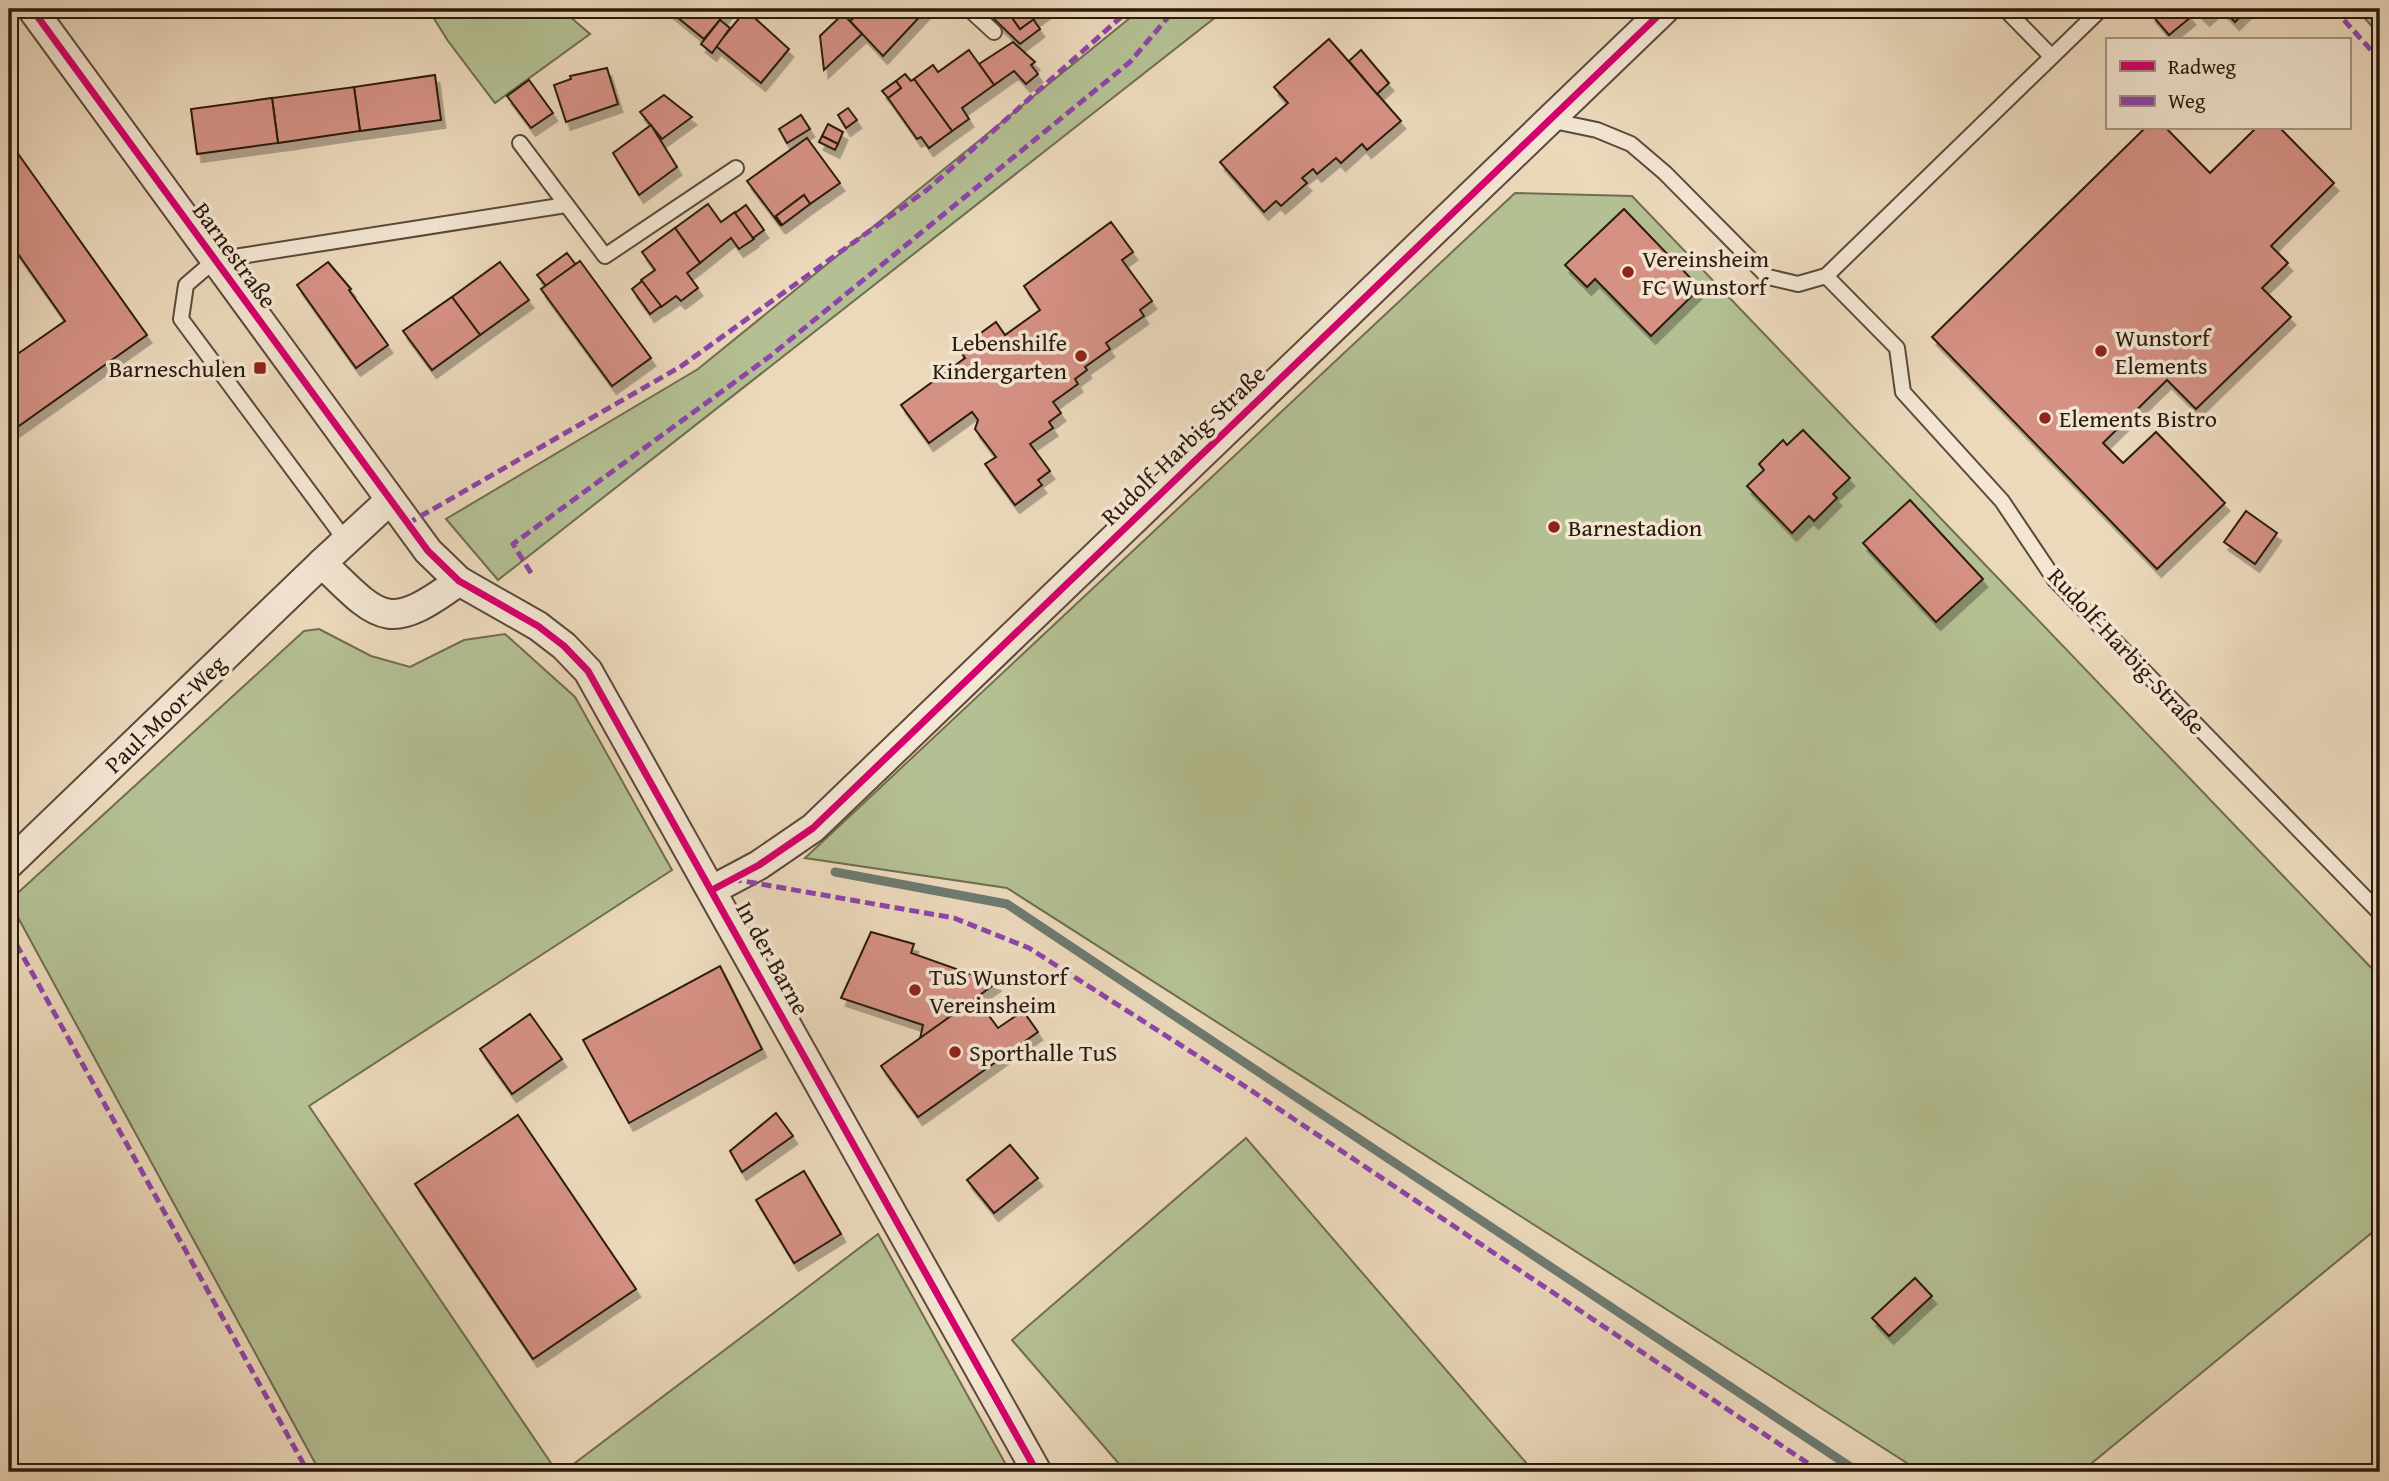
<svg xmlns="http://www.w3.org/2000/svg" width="2389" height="1481" font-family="'Gentium Book Plus',serif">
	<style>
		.green { fill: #b4c093; stroke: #6f6d50; stroke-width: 2 }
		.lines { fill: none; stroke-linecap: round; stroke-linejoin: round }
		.stream { stroke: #6d7a70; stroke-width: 9 }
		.building { fill: #d69185; stroke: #2a1a0d; stroke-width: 2; filter: url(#shadow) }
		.service-casing { stroke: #5a4a39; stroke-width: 18 }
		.minor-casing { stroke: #5a4a39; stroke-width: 32 }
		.service { stroke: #f3e6d3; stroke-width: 14 }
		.minor { stroke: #f3e6d3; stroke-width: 28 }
		.quiet { stroke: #8e44ad; stroke-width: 5; stroke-dasharray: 10 5; stroke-linecap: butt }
		.cycleway-casing { stroke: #f3e6d3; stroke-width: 11 }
		.cycleway { stroke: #d6006c; stroke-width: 7 }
		.poi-dot { fill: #8f2418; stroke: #f3e6d3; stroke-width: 2.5 }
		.labels { text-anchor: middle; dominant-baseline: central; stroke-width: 7; stroke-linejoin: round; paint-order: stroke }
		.street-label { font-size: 24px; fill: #2a1a0d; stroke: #f3e6d3 }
		.poi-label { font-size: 24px; fill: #2a1a0d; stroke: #f3e6d3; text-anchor: start }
	</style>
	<defs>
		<filter id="shadow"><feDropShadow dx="4.5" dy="8" stdDeviation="0" flood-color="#0004"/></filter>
	</defs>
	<rect width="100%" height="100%" fill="#ecd9bc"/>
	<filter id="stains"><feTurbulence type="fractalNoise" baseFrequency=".00286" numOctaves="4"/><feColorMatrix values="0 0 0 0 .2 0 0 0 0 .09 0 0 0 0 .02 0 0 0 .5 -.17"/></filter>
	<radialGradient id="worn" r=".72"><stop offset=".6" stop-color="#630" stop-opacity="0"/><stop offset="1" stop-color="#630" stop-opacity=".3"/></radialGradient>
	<!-- green -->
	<g class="green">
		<path d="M 428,9 L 561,9 L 590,34 L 495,103 L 448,41 Z"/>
		<path d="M 1141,9 L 1226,9 L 498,580 L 446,519 L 698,369 Z"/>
		<path d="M 2357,9 L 2380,9 L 2380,36 Z"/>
		<path d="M 1515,193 L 1632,196 L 2380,977 L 2380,1226 L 2081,1472 L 1921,1472 L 1007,888 L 805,858 Z"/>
		<path d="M 319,629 L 371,656 L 410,667 L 464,640 L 505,634 L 575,697 L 672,870 L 309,1106 L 557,1472 L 320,1472 L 9,901 L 304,631 Z"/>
		<path d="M 1246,1138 L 1534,1472 L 1126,1472 L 1012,1340 Z"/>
		<path d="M 878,1234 L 1010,1472 L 563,1472 Z"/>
	</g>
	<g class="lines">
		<!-- stream -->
		<path class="stream" d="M 835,872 L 1007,904 L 1858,1472"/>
	</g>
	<!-- building -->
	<g class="building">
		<path d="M 667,9 L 729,9 L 704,39 Z"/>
		<path d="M 866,9 L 927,9 L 883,56 L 850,21 Z"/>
		<path d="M 1000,9 L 1006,9 L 1020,29 L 1033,19 L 1040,29 L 1020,44 L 990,15 Z"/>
		<path d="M 1006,9 L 1048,9 L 1020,29 Z"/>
		<path d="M 2158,9 L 2184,9 L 2191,17 L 2169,35 L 2151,14 Z"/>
		<path d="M 2196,9 L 2215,9 L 2205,18 Z"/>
		<path d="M 2222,9 L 2248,9 L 2235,22 Z"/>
		<path d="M 746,10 L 789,49 L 761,83 L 716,46 Z"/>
		<path d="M 843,14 L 862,34 L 824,70 L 820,36 Z"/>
		<path d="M 720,20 L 730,28 L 712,53 L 701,44 Z"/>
		<path d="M 1329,39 L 1401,121 L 1367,150 L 1362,144 L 1341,163 L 1336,158 L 1317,174 L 1313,169 L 1302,178 L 1307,183 L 1281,206 L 1276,201 L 1264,212 L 1220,162 L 1288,103 L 1274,87 Z"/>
		<path d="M 1013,42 L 1035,62 L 1031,65 L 1038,74 L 1026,84 L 1014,71 L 994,85 L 979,64 Z"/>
		<path d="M 969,50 L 994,85 L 962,108 L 969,119 L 952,131 L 914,79 L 933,65 L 938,72 Z"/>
		<path d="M 1361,50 L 1389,83 L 1377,94 L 1349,61 Z"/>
		<path d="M 607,68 L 618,104 L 566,122 L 554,85 L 571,79 L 570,76 Z"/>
		<path d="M 905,74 L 911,81 L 914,79 L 952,131 L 929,148 L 921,137 L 917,139 L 888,98 L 901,88 L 896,81 Z"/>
		<path d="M 435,75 L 441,120 L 360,131 L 354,87 Z"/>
		<path d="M 529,80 L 553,113 L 531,128 L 507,96 Z"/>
		<path d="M 896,81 L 901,88 L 888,98 L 882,91 Z"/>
		<path d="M 354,87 L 360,131 L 278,143 L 272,98 Z"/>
		<path d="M 664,95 L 692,117 L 662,139 L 640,112 Z"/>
		<path d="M 272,98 L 278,143 L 197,154 L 191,109 Z"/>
		<path d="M 848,108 L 857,120 L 846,128 L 838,115 Z"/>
		<path d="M 801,115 L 810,129 L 787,143 L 779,129 Z"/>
		<path d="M 828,124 L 843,132 L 838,144 L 822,136 Z"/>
		<path d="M 651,125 L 677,167 L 639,195 L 613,153 Z"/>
		<path d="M 2145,128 L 2166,128 L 2210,173 L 2256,128 L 2280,128 L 2334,183 L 2271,246 L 2288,263 L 2262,288 L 2291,317 L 2196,409 L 2167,380 L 2103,443 L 2123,463 L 2156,432 L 2225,503 L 2157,569 L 1932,337 Z"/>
		<path d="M 822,136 L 838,144 L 835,150 L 819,142 Z"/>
		<path d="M 807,138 L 840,183 L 810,204 L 804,195 L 776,216 L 781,226 L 747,181 Z"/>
		<path d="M 9,141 L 147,335 L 9,433 L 9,360 L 65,321 L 9,241 Z"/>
		<path d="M 804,195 L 810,204 L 782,225 L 776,216 Z"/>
		<path d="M 708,204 L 721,222 L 735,212 L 754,239 L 739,249 L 731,238 L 700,263 L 675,228 Z"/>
		<path d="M 746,205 L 764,230 L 753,238 L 735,213 Z"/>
		<path d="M 1624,209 L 1700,288 L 1651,336 L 1595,279 L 1587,287 L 1565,265 Z"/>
		<path d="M 1111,222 L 1133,252 L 1122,260 L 1152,301 L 1140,310 L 1144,316 L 1106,343 L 1110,349 L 1085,367 L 1087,370 L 1075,379 L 1078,384 L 1053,402 L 1061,413 L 1049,422 L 1053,428 L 1030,444 L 1050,471 L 1038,480 L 1042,485 L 1015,505 L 985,464 L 996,457 L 975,429 L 978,420 L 972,412 L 929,443 L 901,405 L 965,358 L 959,349 L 996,322 L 1005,335 L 1040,310 L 1024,286 Z"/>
		<path d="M 675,228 L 700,263 L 687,273 L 698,288 L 681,301 L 676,296 L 661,307 L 641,280 L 655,270 L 642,252 Z"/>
		<path d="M 567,253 L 576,265 L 546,286 L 537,275 Z"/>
		<path d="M 580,261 L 651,358 L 612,386 L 541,289 Z"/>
		<path d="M 328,262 L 351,289 L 349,290 L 388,345 L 356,368 L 297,285 Z"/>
		<path d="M 500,262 L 529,300 L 480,335 L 452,297 Z"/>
		<path d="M 642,281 L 661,306 L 650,314 L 632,289 Z"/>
		<path d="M 452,297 L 480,335 L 432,370 L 403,331 Z"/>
		<path d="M 1803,430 L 1850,478 L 1833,494 L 1837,498 L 1814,521 L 1809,516 L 1792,533 L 1747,486 L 1764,470 L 1759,464 L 1783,440 L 1787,445 Z"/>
		<path d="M 1910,500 L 1983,579 L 1936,622 L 1863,543 Z"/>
		<path d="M 2246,511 L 2277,533 L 2255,564 L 2224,542 Z"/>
		<path d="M 871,932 L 914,944 L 911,953 L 996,983 L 920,1039 L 923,1025 L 841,998 Z"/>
		<path d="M 720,966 L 762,1049 L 629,1123 L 583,1040 Z"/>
		<path d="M 976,998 L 998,1028 L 1023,1011 L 1038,1032 L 918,1117 L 881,1066 Z"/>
		<path d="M 530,1014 L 562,1059 L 512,1094 L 480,1049 Z"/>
		<path d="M 776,1113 L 793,1136 L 742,1172 L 730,1151 Z"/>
		<path d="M 518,1115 L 636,1289 L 533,1359 L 415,1184 Z"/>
		<path d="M 1010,1145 L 1038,1178 L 994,1213 L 967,1180 Z"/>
		<path d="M 804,1171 L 841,1234 L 794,1263 L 756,1200 Z"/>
		<path d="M 1915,1278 L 1932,1296 L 1889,1336 L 1872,1318 Z"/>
	</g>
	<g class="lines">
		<!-- service casing -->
		<g class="service-casing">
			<g id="service">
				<path d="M 969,9 L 994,32"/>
				<path d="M 2005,9 L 2051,56"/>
				<path d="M 1549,120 L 1597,130 L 1631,144 L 1665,173 L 1768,277 L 1798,284 L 1826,276 L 2101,9"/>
				<path d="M 520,143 L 605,256 L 736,168"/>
				<path d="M 1826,276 L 1897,348 L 1903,392 L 2002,501 L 2055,580 L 2380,913"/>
				<path d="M 346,541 L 181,319 L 186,285 L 215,260 L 566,205"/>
			</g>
		</g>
		<!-- minor casing -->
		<g class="minor-casing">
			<g id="minor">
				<path d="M 32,9 L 428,551 L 459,581 L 538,626 L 564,646 L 588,671 L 1037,1472"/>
				<path d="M 389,501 L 322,563 C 381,621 388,633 459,581"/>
				<path d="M 9,864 L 322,563"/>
				<path d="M 712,890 L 759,865 L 813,828 L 1665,9"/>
			</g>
		</g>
		<!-- service -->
		<use href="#service" class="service"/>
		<!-- minor -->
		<use href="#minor" class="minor"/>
		<!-- quiet -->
		<g class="quiet">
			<path d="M 2334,9 L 2380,60"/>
			<path d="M 407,524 L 680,367 L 928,189 L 1130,9"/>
			<path d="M 531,573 L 513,544 L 769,357 L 1130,62 L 1175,9"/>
			<path d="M 732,879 L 954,918 L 1029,948 L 1243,1085 L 1821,1472"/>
			<path d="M 9,931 L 308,1472"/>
		</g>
		<!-- cycleway casing -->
		<g class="cycleway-casing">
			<g id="cycleway">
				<path d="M 32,9 L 428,551 L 459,581 L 538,626 L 564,646 L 588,671 L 1037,1472"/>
				<path d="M 712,890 L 759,865 L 813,828 L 1665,9"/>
			</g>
		</g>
		<!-- cycleway -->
		<use href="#cycleway" class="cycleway"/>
	</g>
	<!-- markers -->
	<g class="poi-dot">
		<circle cx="1628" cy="272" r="7"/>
		<circle cx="2101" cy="351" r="7"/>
		<circle cx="1081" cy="356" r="7"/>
		<rect x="253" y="361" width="14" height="14" rx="3.5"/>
		<circle cx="2045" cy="418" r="7"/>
		<circle cx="1554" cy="527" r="7"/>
		<circle cx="915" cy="990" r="7"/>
		<circle cx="955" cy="1052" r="7"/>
	</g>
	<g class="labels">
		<!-- street labels -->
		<g class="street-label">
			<text transform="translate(235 255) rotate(54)">Barnestraße</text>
			<text transform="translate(1183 445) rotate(-44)">Rudolf-Harbig-Straße</text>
			<text transform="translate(2127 651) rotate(47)">Rudolf-Harbig-Straße</text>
			<text transform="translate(165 714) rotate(-44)">Paul-Moor-Weg</text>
			<text transform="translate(773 958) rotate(61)">In der Barne</text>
		</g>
		<!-- poi labels -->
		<g class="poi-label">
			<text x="1642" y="258">Vereinsheim<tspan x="1642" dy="28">FC Wunstorf</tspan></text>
			<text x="2115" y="337">Wunstorf<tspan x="2115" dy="28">Elements</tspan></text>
			<text x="1067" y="342" text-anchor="end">Lebenshilfe<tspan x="1067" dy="28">Kindergarten</tspan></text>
			<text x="246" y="368" text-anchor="end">Barneschulen</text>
			<text x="2059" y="418">Elements Bistro</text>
			<text x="1568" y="527">Barnestadion</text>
			<text x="929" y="976">TuS Wunstorf<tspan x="929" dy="28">Vereinsheim</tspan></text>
			<text x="969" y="1052">Sporthalle TuS</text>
		</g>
	</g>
	<!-- margin -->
	<rect width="2389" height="1481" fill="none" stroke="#ecd9bc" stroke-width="35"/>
	<rect x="10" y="10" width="2368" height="1460" fill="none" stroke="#2a1a0d" stroke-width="3.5"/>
	<rect x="18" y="18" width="2354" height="1446" fill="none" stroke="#2a1a0d" stroke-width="2"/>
	<!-- legend -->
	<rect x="2106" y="38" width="245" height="91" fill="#f3e6d3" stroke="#a39484" stroke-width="2"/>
	<rect x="2120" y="61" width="35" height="10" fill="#d6006c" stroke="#a39484" stroke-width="2"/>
	<text x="2168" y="74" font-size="21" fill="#2a1a0d">Radweg</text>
	<rect x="2120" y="96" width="35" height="10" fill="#8e44ad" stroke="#a39484" stroke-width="2"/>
	<text x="2168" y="108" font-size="21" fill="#2a1a0d">Weg</text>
	<rect width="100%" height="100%" filter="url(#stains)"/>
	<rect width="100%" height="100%" fill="url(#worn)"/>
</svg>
